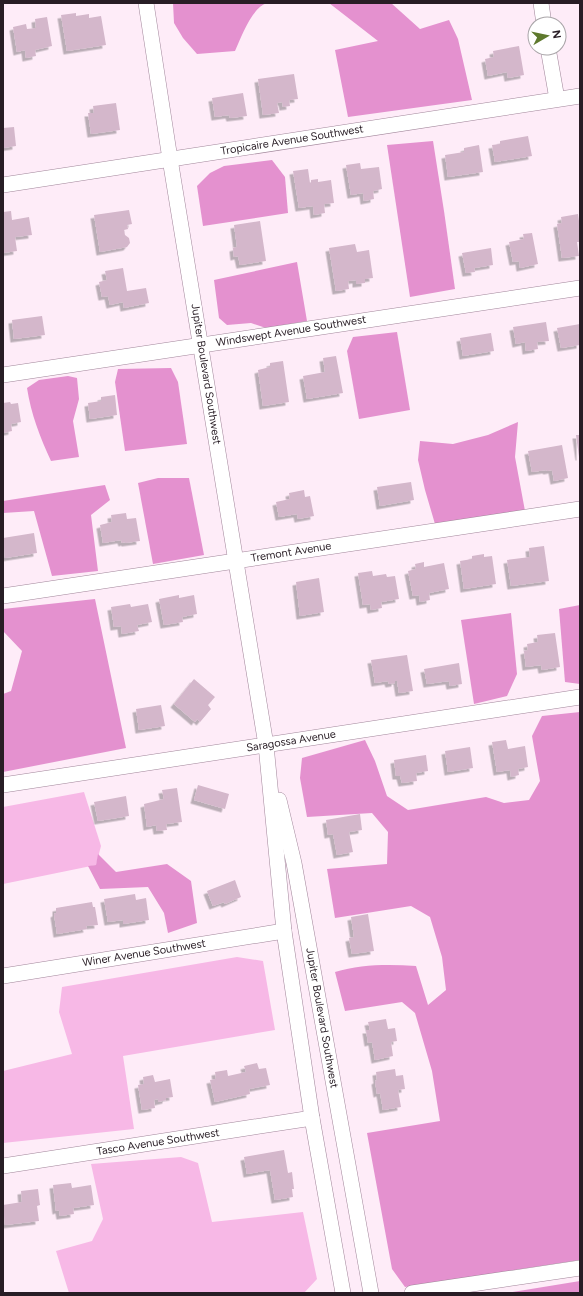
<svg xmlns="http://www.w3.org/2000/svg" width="583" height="1296" font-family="Figtree,sans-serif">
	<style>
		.green { fill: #f7b8e6 }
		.forest { fill: #e491cf }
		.building { fill: #d4b7cb; filter: url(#shadow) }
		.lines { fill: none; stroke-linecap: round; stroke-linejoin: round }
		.minor-casing { stroke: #a1869a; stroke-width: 16 }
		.minor { stroke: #fff; stroke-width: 15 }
		.labels { text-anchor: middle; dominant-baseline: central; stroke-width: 4; stroke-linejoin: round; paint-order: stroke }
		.street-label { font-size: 11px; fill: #281d25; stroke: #fff }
	</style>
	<defs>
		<filter id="shadow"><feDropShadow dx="-3.5" dy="3.5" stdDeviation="0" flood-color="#0004"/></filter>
	</defs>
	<rect width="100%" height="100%" fill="#feecf8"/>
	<!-- green -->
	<g class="green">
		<path d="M 84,792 L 101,846 L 96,865 L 3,884 L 3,807 Z"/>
		<path d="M 237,957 L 263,961 L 275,1030 L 123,1056 L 134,1129 L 3,1143 L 3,1071 L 72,1054 L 59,1012 L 62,987 Z"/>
		<path d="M 181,1157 L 198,1163 L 212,1222 L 303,1212 L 317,1279 L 304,1293 L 69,1293 L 56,1251 L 92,1241 L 103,1219 L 91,1164 Z"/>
	</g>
	<!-- forest -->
	<g class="forest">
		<path d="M 173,3 L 267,3 C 252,7 241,38 235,51 L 197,54 L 183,38 L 174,23 Z"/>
		<path d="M 329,3 L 391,3 L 420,29 L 449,20 L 458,39 L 472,100 L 348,117 L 335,50 L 378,41 Z"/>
		<path d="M 433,141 L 444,211 L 455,289 L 410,297 L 387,145 Z"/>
		<path d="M 272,160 L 285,177 L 288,213 L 203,226 L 197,186 L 210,173 L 224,166 Z"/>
		<path d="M 297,262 L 307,321 L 266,328 L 251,323 L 227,325 L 219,318 L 214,280 Z"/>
		<path d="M 397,332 L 410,410 L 359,419 L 347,351 L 353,337 Z"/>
		<path d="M 171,368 L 178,382 L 187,444 L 125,451 L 115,382 L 118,369 Z"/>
		<path d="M 68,376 L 77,378 L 79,399 L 73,421 L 79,457 L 51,461 C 40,437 31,414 27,388 L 39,380 Z"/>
		<path d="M 518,422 L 515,457 L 525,511 L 435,524 L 425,490 L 418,460 L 420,441 L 453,444 L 488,435 Z"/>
		<path d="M 158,478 L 189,478 L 204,555 L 153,564 L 138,483 Z"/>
		<path d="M 105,485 L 110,500 L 91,515 L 98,571 L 52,576 L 34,511 L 3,513 L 3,501 Z"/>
		<path d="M 95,599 L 126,748 L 3,772 L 3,694 L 11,691 L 22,651 L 3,631 L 3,609 Z"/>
		<path d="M 580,605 L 580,684 L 565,682 L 559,609 Z"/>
		<path d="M 511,613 L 517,674 L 507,696 L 474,704 L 461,620 Z"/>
		<path d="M 580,712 L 580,1260 L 405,1287 L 392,1269 L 367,1133 L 440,1121 L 432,1071 L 415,1013 L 402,1002 L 345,1011 L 335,972 C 361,964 389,964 416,966 L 428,1005 L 446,990 L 442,957 L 430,917 L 411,906 L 335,918 L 327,869 L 387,864 L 388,832 L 372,813 L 307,817 L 300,778 L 302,758 L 365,740 L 375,761 L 387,796 L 408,810 L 486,797 L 504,803 L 529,800 L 540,781 L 532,736 L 542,716 Z"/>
		<path d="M 98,854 L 116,872 L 167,864 L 191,881 L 197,923 L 168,933 L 164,913 L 148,887 L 100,889 L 88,866 L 96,865 Z"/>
		<path d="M 580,1281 L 580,1293 L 507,1293 Z"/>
	</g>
	<!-- building -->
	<g class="building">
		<path d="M 76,13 L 76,16 L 89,14 L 89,18 L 101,16 L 106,45 L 67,51 L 61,15 Z"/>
		<path d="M 47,17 L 52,46 L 35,50 L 36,56 L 26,58 L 25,50 L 17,52 L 13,27 L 26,24 L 27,29 L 36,28 L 35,19 Z"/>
		<path d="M 519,46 L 524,75 L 508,78 L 507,72 L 488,76 L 485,59 L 494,57 L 493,51 Z"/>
		<path d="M 294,74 L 298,99 L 289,100 L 290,106 L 283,107 L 282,102 L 277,103 L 279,113 L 263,115 L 258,79 Z"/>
		<path d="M 243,93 L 247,116 L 230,118 L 229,115 L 215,117 L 212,98 Z"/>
		<path d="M 116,103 L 120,130 L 91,134 L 88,113 L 94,113 L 93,106 Z"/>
		<path d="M 14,127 L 16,146 L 3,148 L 3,128 Z"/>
		<path d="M 528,136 L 532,156 L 495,162 L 492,145 L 500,144 L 500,141 Z"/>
		<path d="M 479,145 L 483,172 L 448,177 L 445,155 L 464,152 L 464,148 Z"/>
		<path d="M 360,163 L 361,169 L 379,167 L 382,189 L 373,191 L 374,199 L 364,201 L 363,193 L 351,195 L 346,165 Z"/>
		<path d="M 308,169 L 310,183 L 311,182 L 311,180 L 318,179 L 318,182 L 331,180 L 334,203 L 324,204 L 325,213 L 314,215 L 313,206 L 299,208 L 293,171 Z"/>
		<path d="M 129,210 L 132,224 L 127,225 L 128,229 L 124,230 L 125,235 L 129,238 L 130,243 L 127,247 L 100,252 L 94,215 Z"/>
		<path d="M 11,211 L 12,220 L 29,217 L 32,235 L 15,237 L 17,251 L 3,253 L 3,212 Z"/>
		<path d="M 578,214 L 579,221 L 580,220 L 580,242 L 577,242 L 579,256 L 562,258 L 557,224 L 562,223 L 561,217 Z"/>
		<path d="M 260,221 L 266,261 L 240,265 L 238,256 L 234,257 L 233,248 L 237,247 L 234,225 Z"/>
		<path d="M 532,233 L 538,264 L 520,268 L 519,261 L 513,262 L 509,242 L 524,239 L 523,234 Z"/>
		<path d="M 355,244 L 357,252 L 369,250 L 373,278 L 365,279 L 365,283 L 356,284 L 356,280 L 348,281 L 349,289 L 336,291 L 329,248 Z"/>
		<path d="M 491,248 L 493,265 L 474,268 L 475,272 L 466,273 L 462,253 Z"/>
		<path d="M 123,268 L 127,291 L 146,288 L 149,303 L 124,308 L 123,302 L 110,305 L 108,296 L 102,297 L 99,282 L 107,280 L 105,271 Z"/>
		<path d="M 42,316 L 45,335 L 14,339 L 12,320 Z"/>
		<path d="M 546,322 L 549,341 L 537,342 L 538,349 L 526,351 L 525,342 L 516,344 L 513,327 Z"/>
		<path d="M 580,324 L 580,345 L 561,348 L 557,328 Z"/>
		<path d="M 491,333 L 494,351 L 463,356 L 460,338 Z"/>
		<path d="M 336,356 L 343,393 L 307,399 L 303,376 L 325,372 L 323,358 Z"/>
		<path d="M 283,361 L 289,402 L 263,406 L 258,370 L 270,367 L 270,363 Z"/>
		<path d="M 115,395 L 117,415 L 90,419 L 88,403 L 101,401 L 101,397 Z"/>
		<path d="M 10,402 L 11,404 L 18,403 L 21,422 L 11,424 L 12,431 L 3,433 L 3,403 Z"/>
		<path d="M 576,435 L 580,435 L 580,457 L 579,457 Z"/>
		<path d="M 562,445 L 568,478 L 554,481 L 552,470 L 547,471 L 546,470 L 532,472 L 528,451 Z"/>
		<path d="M 411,482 L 414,500 L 380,506 L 377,487 Z"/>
		<path d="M 304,490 L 305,497 L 310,496 L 314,516 L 298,519 L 297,514 L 279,517 L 276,502 L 290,499 L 289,493 Z"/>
		<path d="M 126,513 L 127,519 L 136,518 L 140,541 L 125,543 L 125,542 L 122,543 L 121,540 L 103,543 L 100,525 L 112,522 L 111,515 Z"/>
		<path d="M 34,533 L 37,553 L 5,558 L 3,538 Z"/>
		<path d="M 544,546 L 549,581 L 511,586 L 507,560 L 530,557 L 529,548 Z"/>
		<path d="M 484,554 L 484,557 L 492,556 L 496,584 L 464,589 L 460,561 L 472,559 L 472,556 Z"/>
		<path d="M 424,562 L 424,567 L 444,563 L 449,589 L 429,593 L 430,600 L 420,602 L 419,595 L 413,596 L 408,571 L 416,569 L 415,564 Z"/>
		<path d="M 372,571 L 373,576 L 386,574 L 387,577 L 395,576 L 399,599 L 381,602 L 382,608 L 371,610 L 370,604 L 363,605 L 358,573 Z"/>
		<path d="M 319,578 L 324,612 L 300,616 L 296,582 Z"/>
		<path d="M 179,595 L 179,598 L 194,595 L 197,614 L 182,617 L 183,622 L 164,625 L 159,599 Z"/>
		<path d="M 130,604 L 131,607 L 148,604 L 152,622 L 137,625 L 139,631 L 122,634 L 121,626 L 114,627 L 111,607 Z"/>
		<path d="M 555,633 L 560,667 L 542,670 L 541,665 L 526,667 L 524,651 L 528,650 L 527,644 L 538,642 L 537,635 Z"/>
		<path d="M 407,655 L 413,691 L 399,693 L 397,681 L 395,681 L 395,683 L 389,684 L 388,681 L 375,683 L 371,660 Z"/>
		<path d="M 459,663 L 462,684 L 450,686 L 449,681 L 427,684 L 424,669 Z"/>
		<path d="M 194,679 L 215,697 L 208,705 L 211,709 L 200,722 L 197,719 L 195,722 L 174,704 Z"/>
		<path d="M 161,705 L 165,726 L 139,730 L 136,709 Z"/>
		<path d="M 506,740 L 508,749 L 525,746 L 528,767 L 518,769 L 519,775 L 511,777 L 510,770 L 497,772 L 492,742 Z"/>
		<path d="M 470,747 L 473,768 L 448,772 L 445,751 Z"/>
		<path d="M 426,755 L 428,771 L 416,773 L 417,781 L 402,783 L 400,776 L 396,776 L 394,760 Z"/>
		<path d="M 198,785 L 229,794 L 225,809 L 194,800 Z"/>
		<path d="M 177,788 L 182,822 L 166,824 L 167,830 L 157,831 L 156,825 L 147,827 L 144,804 L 164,799 L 162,790 Z"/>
		<path d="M 126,796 L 129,816 L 98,821 L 94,802 Z"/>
		<path d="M 360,814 L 362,830 L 349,832 L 353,852 L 337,855 L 333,834 L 328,835 L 326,820 Z"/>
		<path d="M 235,880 L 241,897 L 225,904 L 224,902 L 213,906 L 207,891 Z"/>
		<path d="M 135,894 L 136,900 L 146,898 L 149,920 L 123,924 L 123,920 L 108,922 L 104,899 Z"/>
		<path d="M 92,902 L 93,907 L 95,907 L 98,925 L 86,926 L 87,929 L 57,934 L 54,914 L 56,913 L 56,908 Z"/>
		<path d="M 368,914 L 374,951 L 352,954 L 349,938 L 354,937 L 351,917 Z"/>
		<path d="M 386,1019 L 388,1029 L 395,1028 L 397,1041 L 391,1042 L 393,1056 L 375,1060 L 372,1042 L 368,1043 L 366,1030 L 370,1030 L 368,1022 Z"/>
		<path d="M 257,1063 L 259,1069 L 266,1068 L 270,1085 L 249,1089 L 250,1094 L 215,1102 L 210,1080 L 216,1079 L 215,1072 L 227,1070 L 228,1076 L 246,1072 L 244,1066 Z"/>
		<path d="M 395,1069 L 396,1076 L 403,1075 L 405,1089 L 398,1090 L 401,1107 L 383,1110 L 380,1093 L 377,1094 L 375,1081 L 377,1080 L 376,1072 Z"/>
		<path d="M 153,1075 L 155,1082 L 170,1079 L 173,1097 L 166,1098 L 166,1100 L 158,1102 L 158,1099 L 154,1100 L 155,1108 L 142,1110 L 138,1085 L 144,1084 L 143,1077 Z"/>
		<path d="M 284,1150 L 288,1173 L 292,1172 L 294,1189 L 292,1189 L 293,1197 L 275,1200 L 270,1170 L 247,1174 L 244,1157 Z"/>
		<path d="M 71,1183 L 72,1188 L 91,1185 L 94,1205 L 73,1208 L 74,1214 L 60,1216 L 59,1210 L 56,1211 L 53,1185 Z"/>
		<path d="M 38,1189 L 40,1205 L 37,1206 L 39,1221 L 5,1225 L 3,1205 L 22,1202 L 21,1191 Z"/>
	</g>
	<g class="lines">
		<!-- minor casing -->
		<g class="minor-casing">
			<g id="minor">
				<path d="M 146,3 L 170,159 L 266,745 L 284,931 L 312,1118 L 343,1293"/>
				<path d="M 541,3 L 544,24"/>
				<path d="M 548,48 L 557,99"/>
				<path d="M 3,185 L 580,96"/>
				<path d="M 3,375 L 580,288"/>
				<path d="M 3,596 L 580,509"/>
				<path d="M 3,785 L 580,697"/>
				<path d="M 279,800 L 294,863 L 371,1293"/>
				<path d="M 3,976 L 284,931"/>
				<path d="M 3,1166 L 312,1118"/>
				<path d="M 412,1293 L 580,1268"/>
			</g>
		</g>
		<!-- minor -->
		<use href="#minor" class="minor"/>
	</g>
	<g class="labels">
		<!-- street labels -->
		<g class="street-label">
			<text transform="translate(292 140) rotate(-9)">Tropicaire Avenue Southwest</text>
			<text transform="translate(291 331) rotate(-9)">Windswept Avenue Southwest</text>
			<text transform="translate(206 374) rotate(81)">Jupiter Boulevard Southwest</text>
			<text transform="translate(291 552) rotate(-9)">Tremont Avenue</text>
			<text transform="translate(291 741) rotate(-9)">Saragossa Avenue</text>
			<text transform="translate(144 953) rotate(-9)">Winer Avenue Southwest</text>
			<text transform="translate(322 1018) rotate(80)">Jupiter Boulevard Southwest</text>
			<text transform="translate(158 1142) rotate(-9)">Tasco Avenue Southwest</text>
		</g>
	</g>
	<!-- border -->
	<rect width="583" height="1296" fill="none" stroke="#281d25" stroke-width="8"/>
	<!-- north arrow -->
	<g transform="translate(547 36) rotate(81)"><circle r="19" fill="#ffffff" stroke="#a9a5a8"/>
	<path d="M0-3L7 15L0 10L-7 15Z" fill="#5e792d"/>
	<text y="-6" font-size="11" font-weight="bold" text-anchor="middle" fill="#281d25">N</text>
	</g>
</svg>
